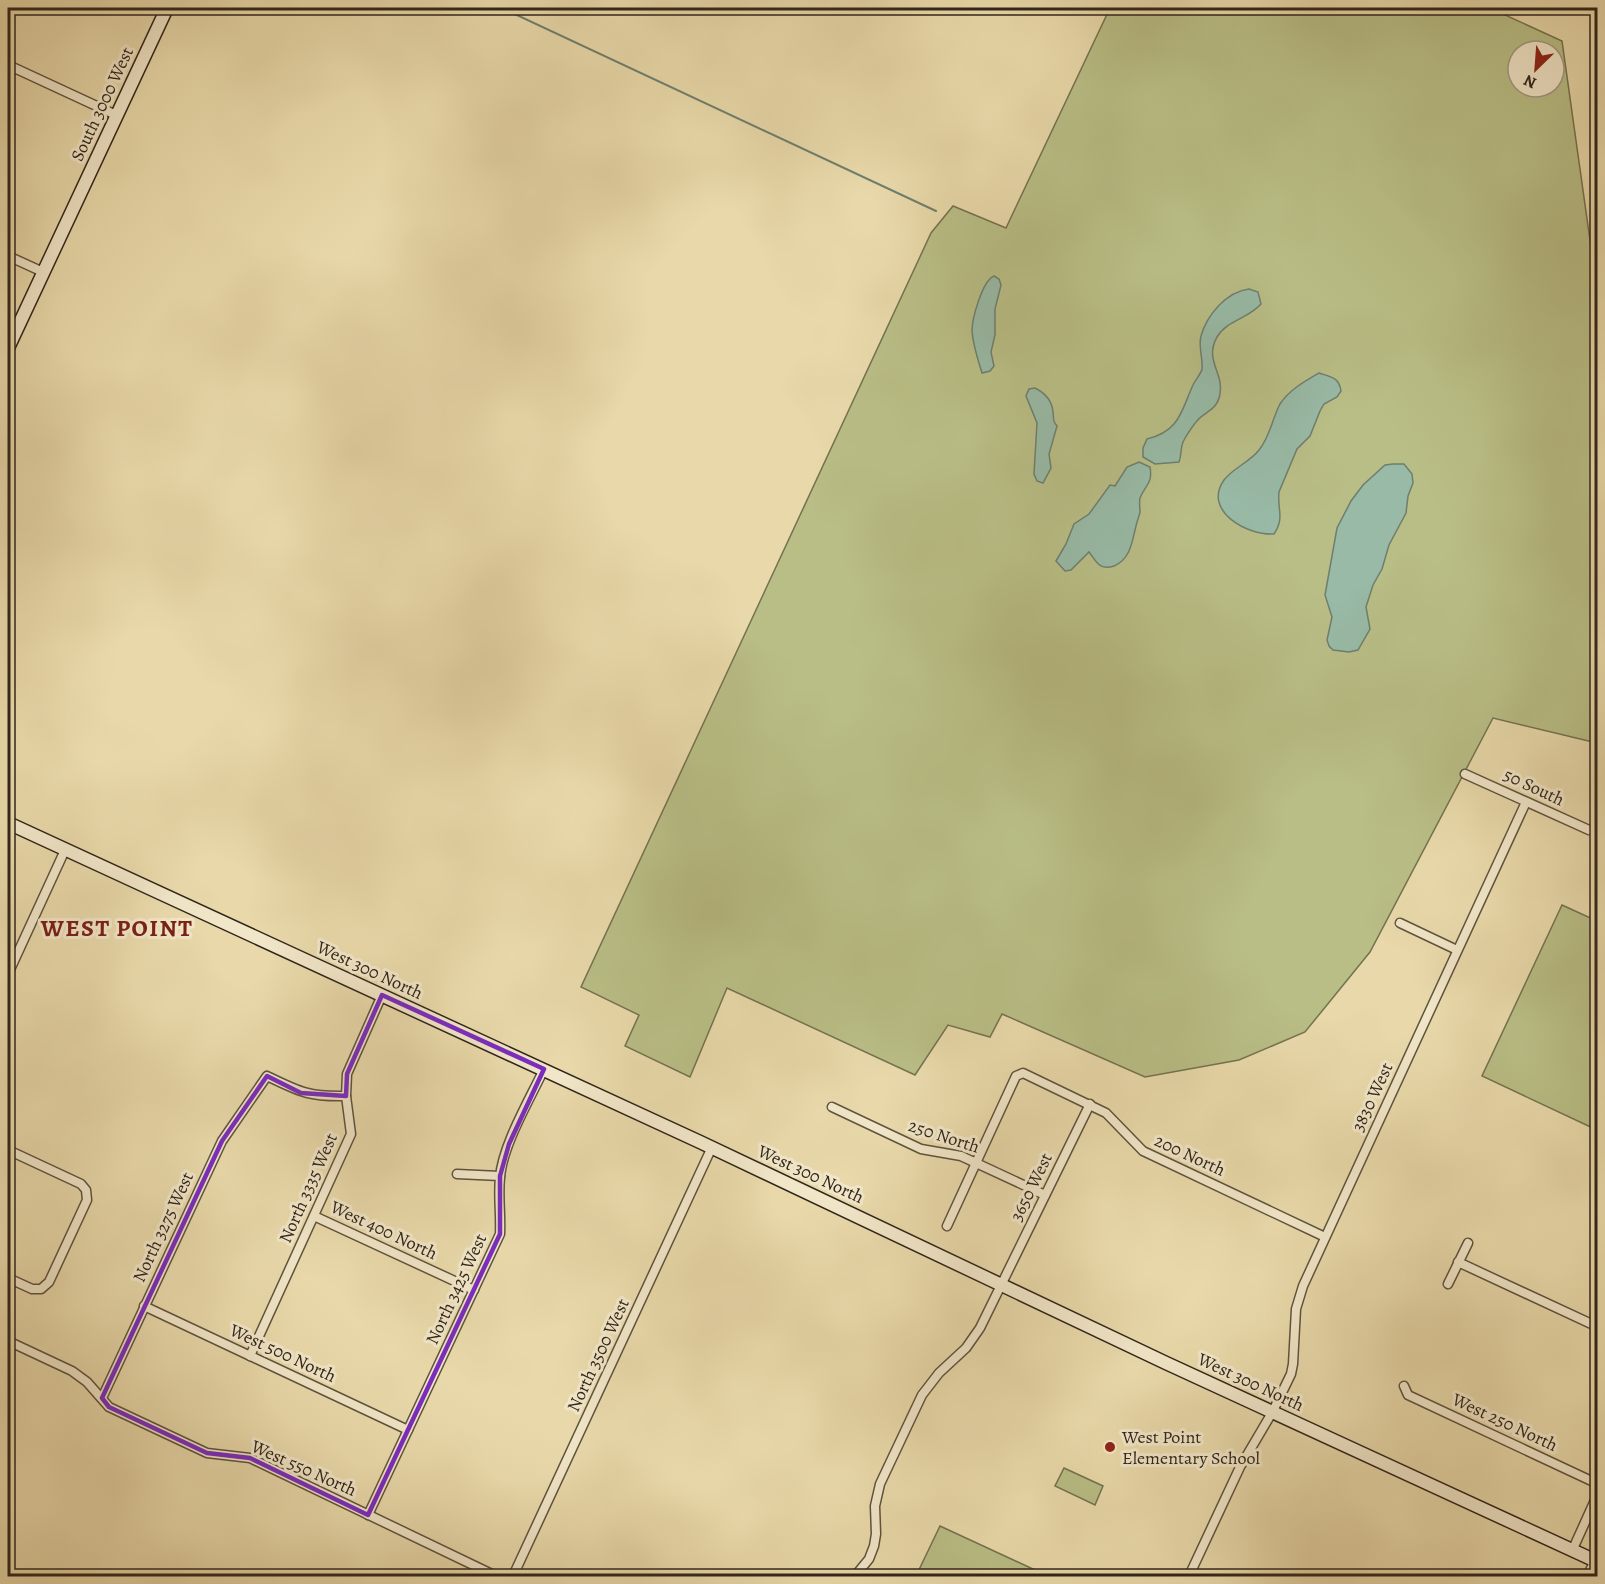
<svg xmlns="http://www.w3.org/2000/svg" width="1605" height="1584" font-family="Alegreya,serif">
	<style>
		.green { fill: #b9be86; stroke: #747250; stroke-width: 1.5; fill-rule: evenodd }
		.water { fill: #98baa6; stroke: #6e7f6e; stroke-width: 1.5 }
		.lines { fill: none; stroke-linecap: round; stroke-linejoin: round }
		.stream { stroke: #6e7f6e; stroke-width: 2 }
		.minor-casing { stroke: #5e533e; stroke-width: 11 }
		.secondary-casing { stroke: #30261a; stroke-width: 15 }
		.minor { stroke: #f1e6c8; stroke-width: 8 }
		.secondary { stroke: #f1e6c8; stroke-width: 12 }
		.marked { fill: none; stroke: #7b2cbf; stroke-width: 4.5; stroke-linejoin: round }
		.poi-dot { fill: #8f2418; stroke: #f1e6c8; stroke-width: 2 }
		.labels { text-anchor: middle; dominant-baseline: central; stroke-width: 6; stroke-linejoin: round; paint-order: stroke }
		.street-label { font-size: 18px; fill: #30261a; stroke: #f1e6c8 }
		.poi-label { font-size: 18px; fill: #30261a; stroke: #f1e6c8; text-anchor: start }
		.district-label { font-size: 24px; font-weight: bold; letter-spacing: 1.5px; fill: #7a1f14; stroke: #f1e6c8 }
	</style>
	<rect width="100%" height="100%" fill="#e9d9aa"/>
	<filter id="stains"><feTurbulence type="fractalNoise" baseFrequency=".00333" numOctaves="4"/><feColorMatrix values="0 0 0 0 .2 0 0 0 0 .09 0 0 0 0 .02 0 0 0 .5 -.17"/></filter>
	<radialGradient id="worn" r=".72"><stop offset=".6" stop-color="#630" stop-opacity="0"/><stop offset="1" stop-color="#630" stop-opacity=".3"/></radialGradient>
	<!-- green -->
	<g class="green">
		<path d="M 1110,8 L 1490,8 L 1562,41 L 1598,297 L 1597,743 L 1493,718 L 1370,952 L 1305,1032 L 1239,1060 L 1145,1077 L 1002,1014 L 990,1037 L 948,1025 L 915,1075 L 727,988 L 690,1077 L 625,1046 L 639,1015 L 581,987 L 931,233 L 953,206 L 1006,228 ZM 1518,51 L 1554,51 L 1554,87 L 1518,87 Z"/>
		<path d="M 1562,905 L 1597,921 L 1597,1130 L 1482,1076 Z"/>
		<path d="M 1064,1468 L 1103,1486 L 1095,1505 L 1055,1486 Z"/>
		<path d="M 940,1526 L 1048,1576 L 916,1576 Z"/>
	</g>
	<!-- water -->
	<g class="water">
		<path d="M 994,276 L 999,279 L 1001,285 L 995,309 L 995,335 L 991,352 L 994,366 L 990,371 L 982,373 C 978,360 973,345 972,331 C 972,319 982,281 994,276 Z"/>
		<path d="M 1249,289 L 1258,292 L 1261,304 C 1248,319 1227,320 1217,337 C 1204,360 1224,373 1220,394 C 1217,411 1205,411 1197,421 C 1194,424 1186,436 1184,440 C 1180,447 1182,454 1179,462 L 1155,464 L 1143,457 L 1143,448 L 1147,439 C 1180,431 1181,411 1193,385 C 1195,380 1201,374 1202,369 C 1203,358 1198,346 1201,336 C 1207,315 1226,292 1249,289 Z"/>
		<path d="M 1319,373 C 1331,377 1339,377 1341,391 L 1337,397 L 1324,404 L 1320,411 L 1310,436 L 1297,449 L 1279,492 C 1277,509 1285,518 1274,534 C 1248,536 1202,511 1224,480 C 1233,468 1250,462 1259,450 C 1270,437 1272,419 1280,404 C 1289,390 1305,381 1319,373 Z"/>
		<path d="M 1035,388 C 1045,393 1052,401 1053,412 C 1054,419 1052,420 1057,426 L 1049,454 L 1051,468 L 1043,483 L 1037,481 L 1034,474 L 1037,423 L 1026,396 L 1029,389 Z"/>
		<path d="M 1139,462 L 1150,467 C 1153,484 1145,485 1140,498 C 1139,502 1140,508 1140,512 C 1139,517 1137,521 1136,526 C 1132,541 1131,559 1114,566 C 1099,571 1096,561 1089,552 L 1071,570 L 1065,571 L 1056,561 L 1066,544 L 1074,524 L 1089,514 L 1110,485 L 1115,486 L 1127,467 Z"/>
		<path d="M 1393,464 L 1404,464 L 1412,474 L 1413,483 L 1408,496 L 1406,513 L 1389,545 L 1382,569 L 1373,585 L 1366,607 L 1370,629 L 1358,650 L 1349,652 L 1333,650 L 1329,646 L 1327,640 L 1332,617 L 1325,595 L 1337,528 L 1351,501 L 1363,485 L 1385,465 Z"/>
	</g>
	<g class="lines">
		<!-- stream -->
		<path class="stream" d="M 502,8 L 936,211"/>
		<!-- minor casing -->
		<g class="minor-casing">
			<g id="minor">
				<path d="M 8,65 L 116,115"/>
				<path d="M 8,256 L 43,272"/>
				<path d="M 1465,774 L 1589,830"/>
				<path d="M 1400,923 L 1457,950"/>
				<path d="M 8,974 L 65,850"/>
				<path d="M 832,1107 L 921,1149 L 961,1156 L 1045,1195"/>
				<path d="M 8,1150 L 81,1184 L 86,1190 L 87,1200 L 49,1282 L 41,1289 L 32,1289 L 8,1278"/>
				<path d="M 457,1174 L 500,1176"/>
				<path d="M 314,1216 L 474,1290"/>
				<path d="M 947,1226 L 1016,1076 L 1023,1073 L 1106,1113 L 1143,1151 L 1325,1237"/>
				<path d="M 1458,1262 L 1598,1327"/>
				<path d="M 1448,1284 L 1468,1243"/>
				<path d="M 144,1306 L 408,1430"/>
				<path d="M 8,1341 L 72,1371 L 87,1382 L 109,1407 L 207,1453 L 250,1458 L 496,1576"/>
				<path d="M 250,1356 L 351,1134 L 346,1096 L 347,1074 L 382,995"/>
				<path d="M 1404,1386 L 1408,1395 L 1598,1484"/>
				<path d="M 102,1398 L 222,1141 L 267,1076 C 300,1092 309,1097 346,1096"/>
				<path d="M 368,1515 L 500,1234 C 501,1215 498,1196 500,1178 C 502,1146 530,1099 544,1069"/>
				<path d="M 1572,1551 L 1596,1498 L 1598,1491"/>
				<path d="M 513,1576 L 712,1147"/>
				<path d="M 855,1576 L 869,1559 L 874,1546 L 876,1534 L 875,1506 L 880,1484 L 922,1395 L 939,1373 L 966,1348 L 980,1328 L 1090,1104"/>
				<path d="M 1189,1576 L 1240,1467 L 1273,1411 L 1291,1374 L 1293,1364 L 1296,1309 L 1303,1286 L 1526,802"/>
				<path d="M 1587,1576 L 1595,1561"/>
			</g>
		</g>
		<!-- secondary casing -->
		<g class="secondary-casing">
			<g id="secondary">
				<path d="M 8,348 L 167,8"/>
				<path d="M 8,823 L 700,1142 L 1166,1363 L 1598,1562"/>
			</g>
		</g>
		<!-- minor -->
		<use href="#minor" class="minor"/>
		<!-- secondary -->
		<use href="#secondary" class="secondary"/>
	</g>
	<!-- marked area -->
	<path class="marked" d="M 382,995 L 544,1069 L 509,1144 L 500,1176 L 500,1234 L 368,1515 L 250,1458 L 207,1453 L 109,1407 L 102,1398 L 222,1141 L 267,1076 L 301,1093 L 346,1096 L 347,1074 Z"/>
	<!-- markers -->
	<circle class="poi-dot" cx="1110" cy="1447" r="6"/>
	<g class="labels">
		<!-- street labels -->
		<g class="street-label">
			<text transform="translate(102 104) rotate(-65)">South 3000 West</text>
			<text transform="translate(1534 787) rotate(25)">50 South</text>
			<text transform="translate(370 970) rotate(25)">West 300 North</text>
			<text transform="translate(1372 1097) rotate(-65)">3830 West</text>
			<text transform="translate(944 1136) rotate(18)">250 North</text>
			<text transform="translate(1190 1155) rotate(25)">200 North</text>
			<text transform="translate(811 1174) rotate(25)">West 300 North</text>
			<text transform="translate(1031 1187) rotate(-64)">3650 West</text>
			<text transform="translate(308 1188) rotate(-66)">North 3335 West</text>
			<text transform="translate(163 1227) rotate(-65)">North 3275 West</text>
			<text transform="translate(384 1230) rotate(25)">West 400 North</text>
			<text transform="translate(456 1289) rotate(-65)">North 3425 West</text>
			<text transform="translate(283 1353) rotate(25)">West 500 North</text>
			<text transform="translate(598 1355) rotate(-65)">North 3500 West</text>
			<text transform="translate(1251 1382) rotate(25)">West 300 North</text>
			<text transform="translate(1505 1422) rotate(25)">West 250 North</text>
			<text transform="translate(304 1468) rotate(24)">West 550 North</text>
		</g>
		<!-- poi labels -->
		<g class="poi-label">
			<text x="1122" y="1437">West Point<tspan x="1122" dy="21">Elementary School</tspan></text>
		</g>
		<!-- district labels -->
		<g class="district-label">
			<text x="117" y="928">WEST POINT</text>
		</g>
	</g>
	<!-- margin -->
	<rect width="1605" height="1584" fill="none" stroke="#e9d9aa" stroke-width="30"/>
	<rect x="9" y="9" width="1587" height="1566" fill="none" stroke="#30261a" stroke-width="3"/>
	<rect x="15" y="15" width="1575" height="1554" fill="none" stroke="#30261a" stroke-width="1.5"/>
	<!-- north arrow -->
	<g transform="translate(1536 69) rotate(205)"><circle r="28" fill="#f1e6c8" stroke="#a49982" stroke-width="1.5"/>
	<path d="M0-4.5L10 22L0 15L-10 22Z" fill="#8f2418"/>
	<text y="-9" font-size="16" font-weight="bold" text-anchor="middle" fill="#30261a">N</text>
	</g>
	<rect width="100%" height="100%" filter="url(#stains)"/>
	<rect width="100%" height="100%" fill="url(#worn)"/>
</svg>
